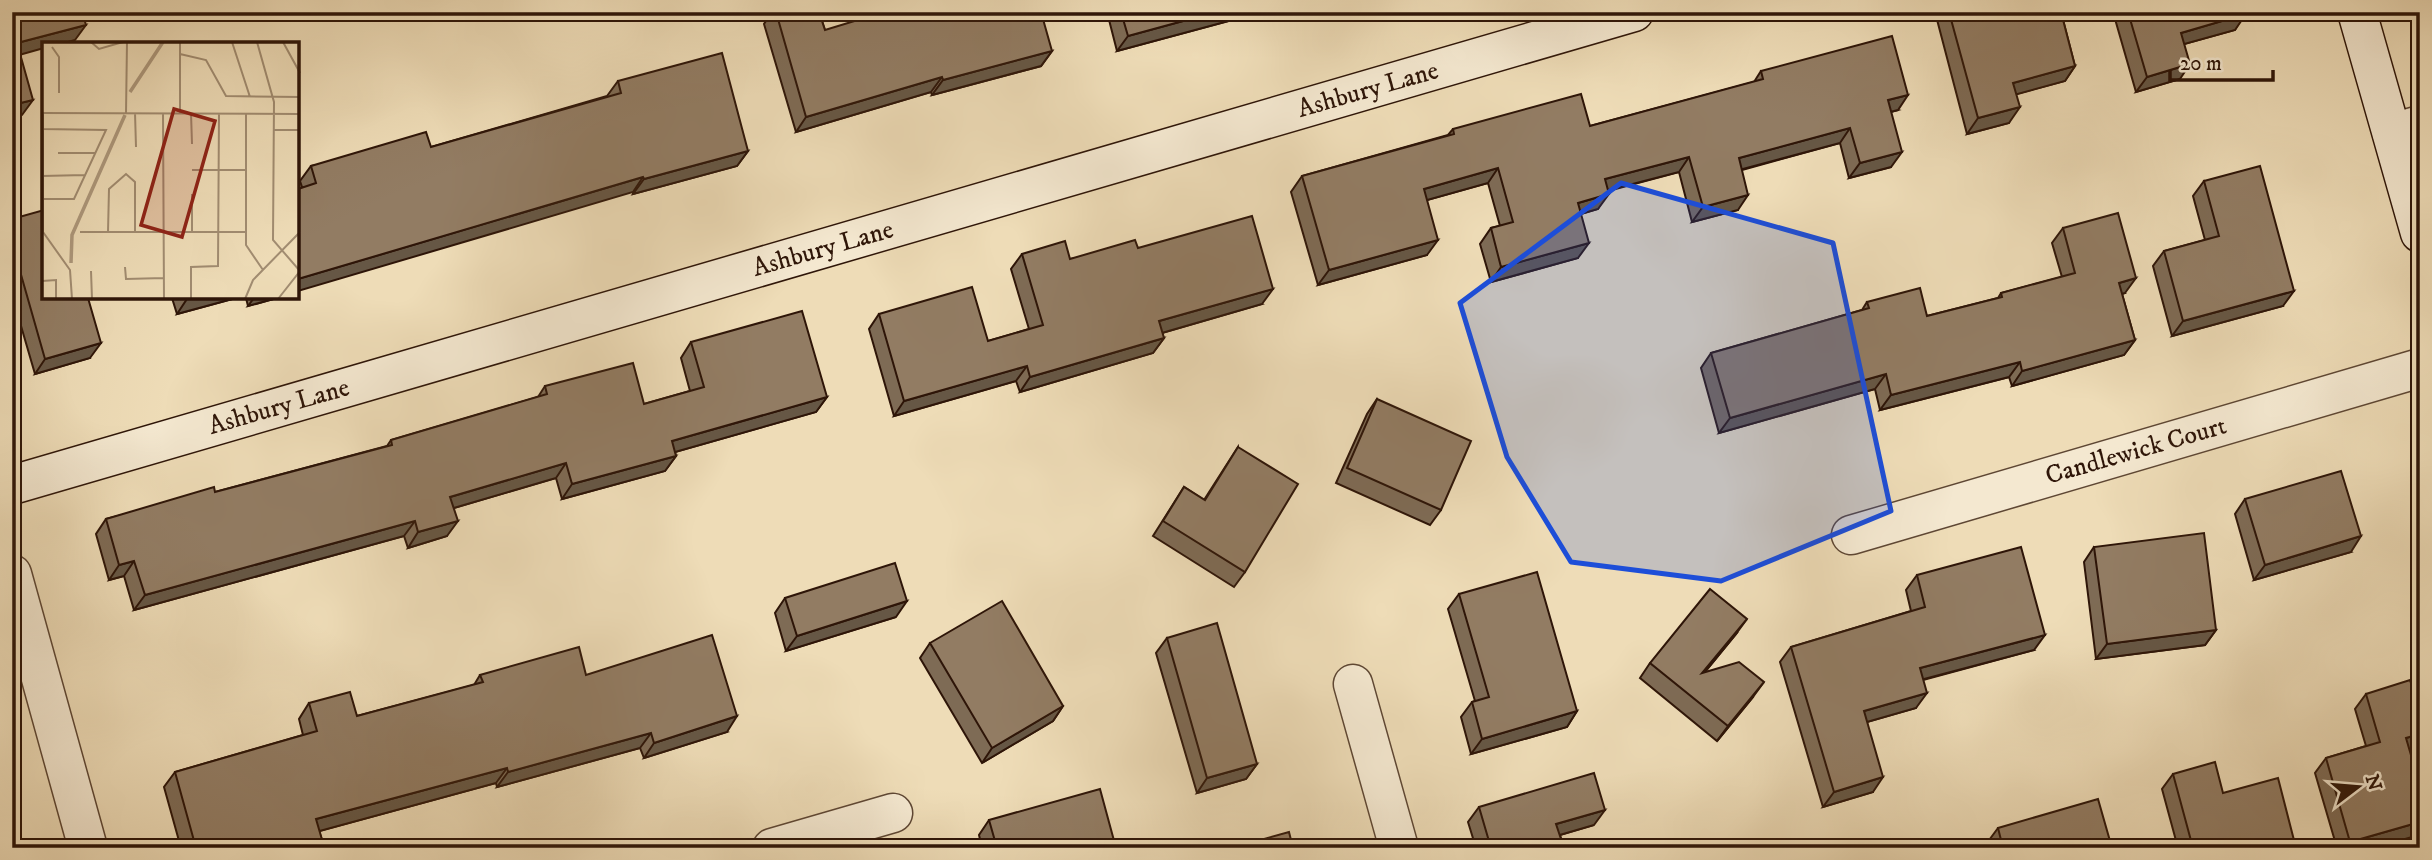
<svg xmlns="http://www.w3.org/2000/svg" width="2432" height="860" font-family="'IM FELL DW Pica',serif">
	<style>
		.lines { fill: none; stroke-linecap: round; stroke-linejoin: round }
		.street-casing { stroke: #5e4734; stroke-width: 41 }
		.secondary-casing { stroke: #2e1508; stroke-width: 41 }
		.street { stroke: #f4e8d0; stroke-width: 38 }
		.secondary { stroke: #f4e8d0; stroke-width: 38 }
		.wall { fill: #7e6b55; stroke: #2e1508; stroke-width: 2 }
		.shaded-wall { fill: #665745; stroke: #2e1508; stroke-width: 2 }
		.building { fill: #927c63; stroke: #2e1508; stroke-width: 2 }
		.marked { fill: #1d4ed8; fill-opacity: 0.2; stroke: #1d4ed8; stroke-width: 5; stroke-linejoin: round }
		.labels { text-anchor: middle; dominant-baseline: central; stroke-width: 7; stroke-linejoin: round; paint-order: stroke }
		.street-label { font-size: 26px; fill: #2e1508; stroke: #f4e8d0 }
		.inset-river { fill: none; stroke: #ad987c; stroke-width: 3.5 }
		.inset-road { fill: none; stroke: #a18c71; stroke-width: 2 }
		.view { fill: #8f2418; fill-opacity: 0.15; stroke: #8f2418; stroke-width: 3.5 }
		.inset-edge { fill: none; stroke: #2e1508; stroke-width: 3.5 }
	</style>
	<rect width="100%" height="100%" fill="#eedcb7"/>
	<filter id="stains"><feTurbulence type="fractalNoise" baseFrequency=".00286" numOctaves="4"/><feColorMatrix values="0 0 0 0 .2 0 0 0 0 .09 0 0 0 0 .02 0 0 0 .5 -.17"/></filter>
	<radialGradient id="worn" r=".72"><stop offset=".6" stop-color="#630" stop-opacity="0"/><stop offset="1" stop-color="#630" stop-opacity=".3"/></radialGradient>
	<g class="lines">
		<!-- street casing -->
		<g class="street-casing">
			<g id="street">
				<path d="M 2392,133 L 2420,125"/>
				<path d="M 1851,535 L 2420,368"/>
				<path d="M 12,574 L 88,848"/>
				<path d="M 1353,684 L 1399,848"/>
				<path d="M 772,848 L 893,813"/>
			</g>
		</g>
		<!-- secondary casing -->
		<g class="secondary-casing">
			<g id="secondary">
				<path d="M 2357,12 L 2420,233"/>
				<path d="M 12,485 L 1634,12"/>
			</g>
		</g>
		<!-- street -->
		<use href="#street" class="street"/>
		<!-- secondary -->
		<use href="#secondary" class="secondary"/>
	</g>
	<!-- wall -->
	<g class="wall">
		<path d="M 772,12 L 819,12 L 825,30 L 1052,51 L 1041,66 L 932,95 L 931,92 L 796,132 L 764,24 Z"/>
		<path d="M 1107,12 L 1278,12 L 1253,20 L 1251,15 L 1117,51 Z"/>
		<path d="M 1935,12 L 2061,12 L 2075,66 L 2065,81 L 2016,94 L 2009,123 L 1967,134 Z"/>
		<path d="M 2113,12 L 2245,12 L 2235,30 L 2184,44 L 2180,79 L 2136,92 Z"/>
		<path d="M 1761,71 L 1898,110 L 1891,112 L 1891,167 L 1849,178 L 1840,143 L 1742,170 L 1738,210 L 1692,222 L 1679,172 L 1608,191 L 1598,209 L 1581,214 L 1578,258 L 1491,282 L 1480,244 L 1491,228 L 1500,226 L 1488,183 L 1427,200 L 1427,255 L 1318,285 L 1291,192 L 1302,176 L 1448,135 L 1453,129 L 1590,126 L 1754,82 Z"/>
		<path d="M 618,81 L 748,151 L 737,166 L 633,194 L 633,192 L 302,187 L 300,181 L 311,166 L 431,147 L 607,96 Z"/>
		<path d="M 2204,181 L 2283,306 L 2172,336 L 2153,266 L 2164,251 L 2205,240 L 2193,196 Z"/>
		<path d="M 12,219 L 90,358 L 35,374 L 12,295 Z"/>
		<path d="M 2063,228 L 2125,293 L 2122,294 L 2135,340 L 2124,355 L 2012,386 L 2009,377 L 1880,410 L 1875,389 L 1719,433 L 1701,368 L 1711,353 L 1862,310 L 1867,302 L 1927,316 L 1998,298 L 2001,293 L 2062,277 L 2052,243 Z"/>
		<path d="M 1138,248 L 1262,304 L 1162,333 L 1164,338 L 1153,353 L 1020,392 L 1016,381 L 894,416 L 869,329 L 879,314 L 988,341 L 1029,329 L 1011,269 L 1022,254 L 1070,259 Z"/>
		<path d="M 172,298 L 236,298 L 177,314 Z"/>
		<path d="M 246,298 L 277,298 L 248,306 Z"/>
		<path d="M 691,342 L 827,397 L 816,412 L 675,452 L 676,456 L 665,471 L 562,499 L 556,478 L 454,508 L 447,536 L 408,548 L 404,536 L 134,610 L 124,576 L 109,580 L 96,534 L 106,519 L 215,492 L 387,446 L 391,440 L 538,397 L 545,386 L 644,404 L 690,391 L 681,358 Z"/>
		<path d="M 1377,399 L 1441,510 L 1430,525 L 1336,483 L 1367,414 Z"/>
		<path d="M 1238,447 L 1245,572 L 1234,587 L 1153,536 L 1184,487 L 1204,500 Z"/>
		<path d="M 2245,499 L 2351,552 L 2254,580 L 2235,514 Z"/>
		<path d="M 2094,547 L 2216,630 L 2205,645 L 2096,659 L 2084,562 Z"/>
		<path d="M 1917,575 L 2034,650 L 1923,680 L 1916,708 L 1867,722 L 1873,792 L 1823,807 L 1780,662 L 1791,647 L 1911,611 L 1906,590 Z"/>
		<path d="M 1459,594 L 1577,711 L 1567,727 L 1471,754 L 1461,717 L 1472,702 L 1475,701 L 1448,609 Z"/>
		<path d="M 785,598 L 896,617 L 786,651 L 775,613 Z"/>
		<path d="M 1736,634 L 1704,673 L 1753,697 L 1717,741 L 1640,678 L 1650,663 Z"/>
		<path d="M 1167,638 L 1257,764 L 1246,779 L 1197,793 L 1156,653 Z"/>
		<path d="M 930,643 L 1063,706 L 1053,721 L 982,763 L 920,658 Z"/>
		<path d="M 480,675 L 586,675 L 727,732 L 644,758 L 640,748 L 497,787 L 496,783 L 319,831 L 323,843 L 320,848 L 181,848 L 164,787 L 175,772 L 303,735 L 299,719 L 309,703 L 357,716 L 474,685 Z"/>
		<path d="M 2366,694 L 2415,748 L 2409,750 L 2419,835 L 2374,848 L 2337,848 L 2315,773 L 2326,758 L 2366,746 L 2355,709 Z"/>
		<path d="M 2173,774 L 2296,848 L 2178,848 L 2162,789 Z"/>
		<path d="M 1479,807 L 1594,825 L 1560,835 L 1564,848 L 1476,848 L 1468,822 Z"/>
		<path d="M 989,820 L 1116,848 L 982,848 L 979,835 Z"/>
		<path d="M 1998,828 L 2112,848 L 1988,848 L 1987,843 Z"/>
	</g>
	<!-- shaded-wall -->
	<g class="shaded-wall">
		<path d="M 133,12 L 148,12 L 130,17 Z"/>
		<path d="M 1216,12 L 1253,12 L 1251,15 L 1117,51 L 1128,36 Z"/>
		<path d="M 1258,12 L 1278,12 L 1253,20 Z"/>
		<path d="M 2246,14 L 2235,30 L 2170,48 L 2181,33 Z"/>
		<path d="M 86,25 L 75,40 L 61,44 L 44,44 L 44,48 L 12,57 L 17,43 Z"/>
		<path d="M 1052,51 L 1041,66 L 932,95 L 943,80 Z"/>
		<path d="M 2190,64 L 2180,79 L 2136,92 L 2147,77 Z"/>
		<path d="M 2075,66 L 2065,81 L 2003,98 L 2013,83 Z"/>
		<path d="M 942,77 L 931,92 L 796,132 L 806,117 Z"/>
		<path d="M 1908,95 L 1898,110 L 1878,115 L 1888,100 Z"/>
		<path d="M 33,100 L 22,115 L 12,118 L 12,105 Z"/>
		<path d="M 2020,107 L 2009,123 L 1967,134 L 1978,118 Z"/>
		<path d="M 1850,128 L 1840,143 L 1728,173 L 1739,158 Z"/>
		<path d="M 748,151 L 737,166 L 633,194 L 644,179 Z"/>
		<path d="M 1902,152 L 1891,167 L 1849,178 L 1860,163 Z"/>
		<path d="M 1689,157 L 1679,172 L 1594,194 L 1605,179 Z"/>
		<path d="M 1498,168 L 1488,183 L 1413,204 L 1424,189 Z"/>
		<path d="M 643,177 L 633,192 L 298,291 L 298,279 Z"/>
		<path d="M 1609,194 L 1598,209 L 1567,218 L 1578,203 Z"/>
		<path d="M 1748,195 L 1738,210 L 1692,222 L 1703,207 Z"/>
		<path d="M 1438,240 L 1427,255 L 1318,285 L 1329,270 Z"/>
		<path d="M 1589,243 L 1578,258 L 1491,282 L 1501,267 Z"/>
		<path d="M 2136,278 L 2125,293 L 2108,298 L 2119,283 Z"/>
		<path d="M 1273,289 L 1262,304 L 1148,337 L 1159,321 Z"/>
		<path d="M 2294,291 L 2283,306 L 2172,336 L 2183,321 Z"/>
		<path d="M 192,298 L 236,298 L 177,314 L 187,299 Z"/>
		<path d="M 254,298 L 277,298 L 248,306 Z"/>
		<path d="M 1164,338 L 1153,353 L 1020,392 L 1030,377 Z"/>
		<path d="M 2135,340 L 2124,355 L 2012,386 L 2022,371 Z"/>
		<path d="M 101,343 L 90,358 L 35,374 L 45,359 Z"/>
		<path d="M 2020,362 L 2009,377 L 1880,410 L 1891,395 Z"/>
		<path d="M 1027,366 L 1016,381 L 894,416 L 904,401 Z"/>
		<path d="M 1886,374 L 1875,389 L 1719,433 L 1730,418 Z"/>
		<path d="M 827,397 L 816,412 L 661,456 L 672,441 Z"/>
		<path d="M 676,456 L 665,471 L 562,499 L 572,484 Z"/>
		<path d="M 566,463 L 556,478 L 440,512 L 450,497 Z"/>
		<path d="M 415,521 L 404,536 L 134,610 L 145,595 Z"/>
		<path d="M 458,521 L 447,536 L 408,548 L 418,532 Z"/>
		<path d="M 2361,536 L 2351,552 L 2254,580 L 2265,565 Z"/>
		<path d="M 134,561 L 124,576 L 109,580 L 119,565 Z"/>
		<path d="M 907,601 L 896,617 L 786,651 L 797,636 Z"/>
		<path d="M 1747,619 L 1736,634 L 1691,689 L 1702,673 Z"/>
		<path d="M 2216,630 L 2205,645 L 2096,659 L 2107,644 Z"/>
		<path d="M 2045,635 L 2034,650 L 1909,683 L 1920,668 Z"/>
		<path d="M 1764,682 L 1753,697 L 1717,741 L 1728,726 Z"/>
		<path d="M 1927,693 L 1916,708 L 1853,726 L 1864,711 Z"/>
		<path d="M 1063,706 L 1053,721 L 982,763 L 992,748 Z"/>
		<path d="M 1577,711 L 1567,727 L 1471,754 L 1482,739 Z"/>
		<path d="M 737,716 L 727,732 L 644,758 L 654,743 Z"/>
		<path d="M 651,733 L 640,748 L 497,787 L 508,772 Z"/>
		<path d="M 2420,734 L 2420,742 L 2415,748 L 2396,753 L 2406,738 Z"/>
		<path d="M 1257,764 L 1246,779 L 1197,793 L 1207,778 Z"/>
		<path d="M 507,768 L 496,783 L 305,835 L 316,819 Z"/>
		<path d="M 1883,777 L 1873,792 L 1823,807 L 1834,792 Z"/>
		<path d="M 1605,810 L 1594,825 L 1546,839 L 1556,824 Z"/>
		<path d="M 2420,822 L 2419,835 L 2374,848 L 2346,848 L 2350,842 Z"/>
		<path d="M 323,843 L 320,848 L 308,848 Z"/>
	</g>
	<!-- building -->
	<g class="building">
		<path d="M 12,12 L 82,12 L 86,25 L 17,43 L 33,100 L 12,105 Z"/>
		<path d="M 776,12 L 819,12 L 825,30 L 884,12 L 1041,12 L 1052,51 L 943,80 L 942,77 L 806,117 Z"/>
		<path d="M 1121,12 L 1216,12 L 1128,36 Z"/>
		<path d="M 1949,12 L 2061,12 L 2075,66 L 2013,83 L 2020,107 L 1978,118 Z"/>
		<path d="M 2128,12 L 2245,12 L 2246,14 L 2181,33 L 2190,64 L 2147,77 Z"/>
		<path d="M 1892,36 L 1908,95 L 1888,100 L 1902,152 L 1860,163 L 1850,128 L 1739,158 L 1748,195 L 1703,207 L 1689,157 L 1605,179 L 1609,194 L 1578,203 L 1589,243 L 1501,267 L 1491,228 L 1513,222 L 1498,168 L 1424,189 L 1438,240 L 1329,270 L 1302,176 L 1454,134 L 1453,129 L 1581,94 L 1590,126 L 1763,79 L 1761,71 Z"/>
		<path d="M 722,53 L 748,151 L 644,179 L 643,177 L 298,279 L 298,189 L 316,183 L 311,166 L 426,132 L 431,147 L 621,93 L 618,81 Z"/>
		<path d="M 2260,166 L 2294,291 L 2183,321 L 2164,251 L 2219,236 L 2204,181 Z"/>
		<path d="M 44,210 L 44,298 L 88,298 L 101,343 L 45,359 L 12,243 L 12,219 Z"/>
		<path d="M 2118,213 L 2136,278 L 2119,283 L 2135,340 L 2022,371 L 2020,362 L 1891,395 L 1886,374 L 1730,418 L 1711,353 L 1869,308 L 1867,302 L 1920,288 L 1927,316 L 2002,297 L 2001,293 L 2075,273 L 2063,228 Z"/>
		<path d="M 1252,216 L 1273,289 L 1159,321 L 1164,338 L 1030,377 L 1027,366 L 904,401 L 879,314 L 972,287 L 988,341 L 1043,325 L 1022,254 L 1065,241 L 1070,259 L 1135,240 L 1138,248 Z"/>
		<path d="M 802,311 L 827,397 L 672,441 L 676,456 L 572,484 L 566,463 L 450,497 L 458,521 L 418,532 L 415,521 L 145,595 L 134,561 L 119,565 L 106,519 L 214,487 L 215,492 L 392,445 L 391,440 L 547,394 L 545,386 L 633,363 L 644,404 L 704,387 L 691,342 Z"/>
		<path d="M 1377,399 L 1471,441 L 1441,510 L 1347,468 Z"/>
		<path d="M 1238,447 L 1298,484 L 1245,572 L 1163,521 L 1184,487 L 1205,500 Z"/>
		<path d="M 2341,471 L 2361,536 L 2265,565 L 2245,499 Z"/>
		<path d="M 2204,533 L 2216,630 L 2107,644 L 2094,547 Z"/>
		<path d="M 2021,547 L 2045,635 L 1920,668 L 1927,693 L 1864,711 L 1883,777 L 1834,792 L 1791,647 L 1925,607 L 1917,575 Z"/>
		<path d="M 895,563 L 907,601 L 797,636 L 785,598 Z"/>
		<path d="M 1537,572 L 1577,711 L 1482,739 L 1472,702 L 1489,697 L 1459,594 Z"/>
		<path d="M 1710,589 L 1747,619 L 1702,673 L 1739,662 L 1764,682 L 1728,726 L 1650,663 Z"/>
		<path d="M 1002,601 L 1063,706 L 992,748 L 930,643 Z"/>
		<path d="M 1217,623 L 1257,764 L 1207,778 L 1167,638 Z"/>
		<path d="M 712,635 L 737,716 L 654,743 L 651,733 L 508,772 L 507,768 L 316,819 L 323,843 L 308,848 L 196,848 L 175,772 L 317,731 L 309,703 L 350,692 L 357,716 L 483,682 L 480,675 L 579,647 L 586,675 Z"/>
		<path d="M 2410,680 L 2420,712 L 2420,734 L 2406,738 L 2420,786 L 2420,822 L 2350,842 L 2326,758 L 2380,742 L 2366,694 Z"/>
		<path d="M 2215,762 L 2223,793 L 2278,778 L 2296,848 L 2193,848 L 2173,774 Z"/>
		<path d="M 1594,773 L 1605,810 L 1556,824 L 1564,848 L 1491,848 L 1479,807 Z"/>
		<path d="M 1100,789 L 1116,848 L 997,848 L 989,820 Z"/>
		<path d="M 2098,799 L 2112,848 L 2003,848 L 1998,828 Z"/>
		<path d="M 1289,832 L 1293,848 L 1232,848 Z"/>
		<path d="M 1321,843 L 1322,848 L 1303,848 Z"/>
	</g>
	<!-- marked area -->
	<path class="marked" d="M 1621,183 L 1833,243 L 1891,511 L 1721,581 L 1571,562 L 1507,457 L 1460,303 Z"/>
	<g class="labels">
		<!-- street labels -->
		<g class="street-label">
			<text transform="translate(1368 90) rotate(-16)">Ashbury Lane</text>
			<text transform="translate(823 249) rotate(-16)">Ashbury Lane</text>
			<text transform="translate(279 407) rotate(-16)">Ashbury Lane</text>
			<text transform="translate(2136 451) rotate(-16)">Candlewick Court</text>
		</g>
	</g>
	<!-- overview -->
	<g transform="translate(42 42)">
		<rect width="257" height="257" fill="#eedcb7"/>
		<path class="inset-river" d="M 88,50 L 121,0M 29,221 L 30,193 L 83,73"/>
		<path class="inset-road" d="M 49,0 L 57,7 L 81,0M 190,0 L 208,55M 215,0 L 232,60 L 231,198 L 258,229 L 236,257M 241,0 L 258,31M 10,5 L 17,15 L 17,51M 138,12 L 164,18 L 184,54 L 258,55M 0,71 L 258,72M 1,71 L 1,190 L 28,228 L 30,257M 84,71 L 85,0M 93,71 L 94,105M 121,71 L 122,257M 138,71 L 138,0M 149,71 L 150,102M 204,71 L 204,203 L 221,228M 0,87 L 64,88 L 32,157 L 0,157M 231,88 L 258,88M 16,111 L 53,111M 150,128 L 204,128M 0,134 L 43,133M 150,152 L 150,191M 38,190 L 204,190M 66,190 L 67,147 L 84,132 L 93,140 L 93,190M 83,225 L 84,237 L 122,236M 49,229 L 50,257M 0,239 L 14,238 L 14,257M 149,257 L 149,225 L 176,224 L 177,71M 203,257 L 211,238 L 258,190"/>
		<path class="view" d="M 132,67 L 173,79 L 140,195 L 99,183 Z"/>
		<rect width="257" height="257" class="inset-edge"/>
	</g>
	<!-- margin -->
	<rect width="2432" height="860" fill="none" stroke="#eedcb7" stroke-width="42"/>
	<rect x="14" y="14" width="2404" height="832" fill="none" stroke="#2e1508" stroke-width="3.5"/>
	<rect x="21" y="21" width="2390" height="818" fill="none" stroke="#2e1508" stroke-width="2"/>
	<!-- north arrow -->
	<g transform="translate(2358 787) rotate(74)" stroke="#f4e8d0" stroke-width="5" paint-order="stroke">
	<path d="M0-5L12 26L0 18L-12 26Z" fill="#2e1508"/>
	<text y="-10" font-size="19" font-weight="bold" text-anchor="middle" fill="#2e1508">N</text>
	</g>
	<!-- scale -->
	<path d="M2170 70v10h103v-10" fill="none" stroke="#2e1508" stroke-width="3.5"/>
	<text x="2180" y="70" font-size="21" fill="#2e1508" stroke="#f4e8d0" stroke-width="5" paint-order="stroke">20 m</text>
	<rect width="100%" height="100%" filter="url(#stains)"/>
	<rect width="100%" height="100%" fill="url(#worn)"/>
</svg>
